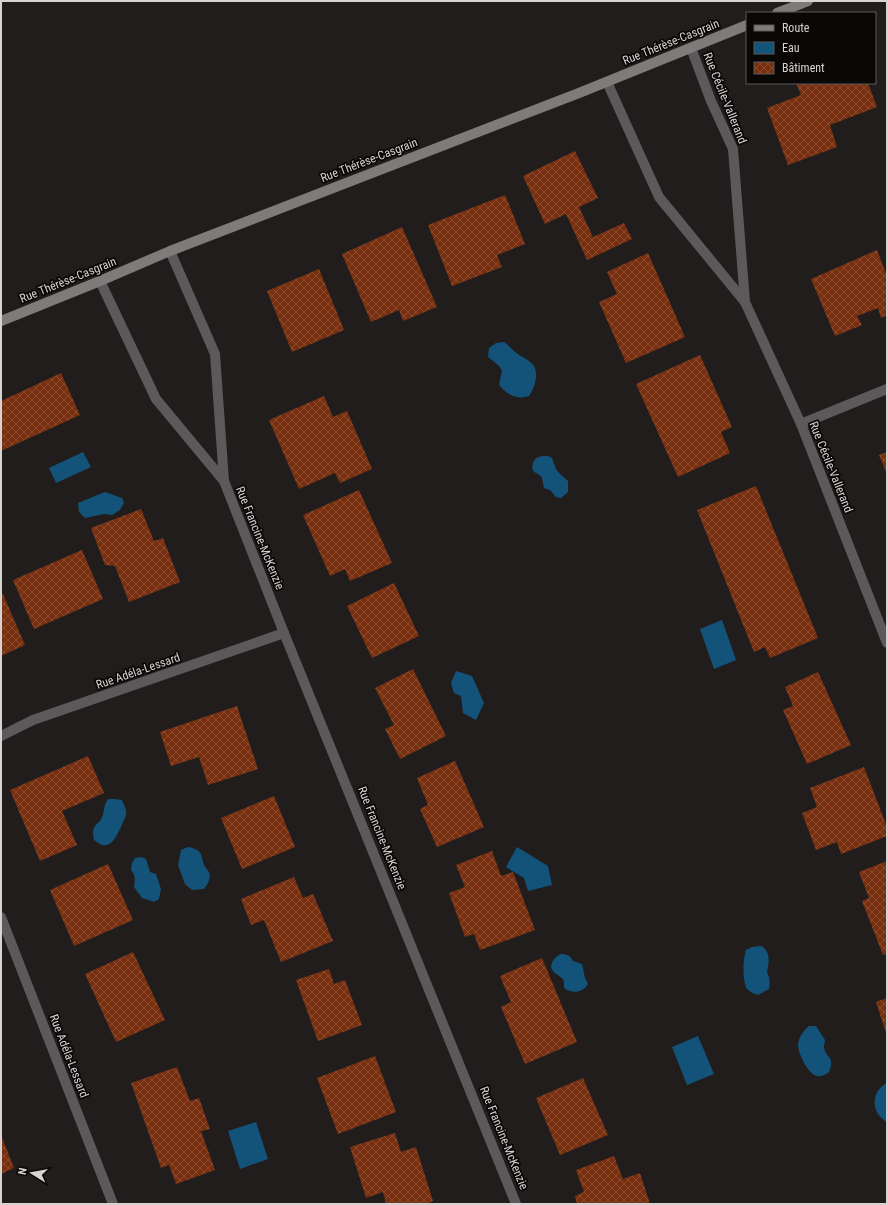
<svg xmlns="http://www.w3.org/2000/svg" width="888" height="1205" font-family="'Roboto Condensed',sans-serif">
	<style>
		.water { fill: #13537a }
		.building { fill: url(#building-cross-hatch) }
		.lines { fill: none; stroke-linecap: round; stroke-linejoin: round }
		.street { stroke: #5b5959; stroke-width: 10 }
		.secondary { stroke: #7e7b7a; stroke-width: 10 }
		.labels { text-anchor: middle; dominant-baseline: central; stroke-width: 3.5; stroke-linejoin: round; paint-order: stroke }
		.street-label { font-size: 12px; fill: #d6d4d3; stroke: #090807 }
	</style>
	<defs>
		<pattern id="building-cross-hatch" width="8" height="8" patternUnits="userSpaceOnUse"><rect width="8" height="8" fill="#782f0f"/><path d="M0 0l8 8M0 8l8-8" fill="none" stroke="#8a4c31"/></pattern>
	</defs>
	<rect width="100%" height="100%" fill="#201d1c"/>
	<!-- water -->
	<g class="water">
		<path d="M 504,342 C 510,346 513,351 518,354 C 523,358 530,360 534,366 C 539,375 534,389 529,396 C 516,400 508,395 499,385 L 502,370 L 498,365 L 488,357 L 489,348 L 496,343 Z"/>
		<path d="M 83,452 L 91,467 L 56,483 L 49,468 Z"/>
		<path d="M 543,456 L 548,456 L 552,458 L 556,469 L 560,474 L 568,481 L 568,492 L 561,498 L 556,497 L 550,490 L 544,488 C 543,485 543,481 542,478 C 538,471 530,475 533,463 C 535,458 538,457 543,456 Z"/>
		<path d="M 105,492 L 122,498 L 124,503 L 120,510 L 112,515 L 104,514 L 85,518 L 79,512 L 78,503 Z"/>
		<path d="M 722,620 L 736,660 L 714,669 L 700,629 Z"/>
		<path d="M 456,671 L 472,676 L 484,703 L 476,720 L 463,713 L 461,696 L 454,693 L 451,683 Z"/>
		<path d="M 108,799 L 115,799 L 122,800 C 124,805 127,810 126,815 C 125,819 122,823 121,827 C 115,839 109,853 94,840 C 93,835 92,829 96,825 C 98,822 101,821 102,817 C 105,810 103,806 108,799 Z"/>
		<path d="M 188,847 C 204,850 200,855 205,867 C 206,869 208,870 209,872 C 211,879 208,884 204,889 L 192,890 L 185,884 L 178,865 L 181,850 Z"/>
		<path d="M 517,847 L 548,866 L 552,885 L 528,891 L 524,878 L 506,867 Z"/>
		<path d="M 141,857 L 146,859 L 150,872 L 156,874 L 161,889 L 159,899 L 154,902 L 149,900 L 142,898 L 134,887 C 135,880 136,876 131,870 L 132,863 L 135,858 Z"/>
		<path d="M 761,946 C 771,951 769,963 767,972 C 770,978 770,982 769,989 L 758,995 C 754,994 750,992 747,989 C 742,981 743,959 746,950 L 752,947 Z"/>
		<path d="M 561,954 C 568,954 570,956 573,961 L 582,964 L 585,978 L 588,984 C 583,993 572,994 564,988 C 565,976 561,979 554,972 C 547,966 555,956 561,954 Z"/>
		<path d="M 809,1026 L 816,1026 L 825,1040 C 825,1042 824,1044 824,1047 C 825,1058 836,1056 829,1072 C 826,1074 822,1077 817,1076 C 808,1074 798,1053 798,1045 C 799,1037 803,1031 809,1026 Z"/>
		<path d="M 698,1036 L 714,1074 L 687,1085 L 672,1047 Z"/>
		<path d="M 887,1083 L 887,1122 C 871,1114 870,1091 887,1083 Z"/>
		<path d="M 256,1122 L 268,1159 L 240,1169 L 228,1131 Z"/>
	</g>
	<!-- building -->
	<g class="building">
		<path d="M 796,83 L 868,83 L 877,107 L 830,125 L 837,147 L 788,165 L 767,108 L 801,95 Z"/>
		<path d="M 575,151 L 598,198 L 579,207 L 593,237 L 624,223 L 632,239 L 587,260 L 566,214 L 545,224 L 523,176 Z"/>
		<path d="M 505,195 L 525,244 L 497,255 L 502,267 L 452,286 L 428,225 Z"/>
		<path d="M 402,227 L 437,307 L 403,321 L 399,310 L 371,322 L 342,254 Z"/>
		<path d="M 877,250 L 887,276 L 887,315 L 881,318 L 878,308 L 857,316 L 862,325 L 835,336 L 811,279 Z"/>
		<path d="M 648,253 L 685,337 L 626,363 L 599,302 L 617,294 L 607,272 Z"/>
		<path d="M 319,269 L 344,330 L 292,352 L 267,291 Z"/>
		<path d="M 700,355 L 732,427 L 721,432 L 730,453 L 678,477 L 636,384 Z"/>
		<path d="M 61,373 L 80,415 L 1,451 L 1,401 Z"/>
		<path d="M 324,396 L 333,417 L 347,411 L 372,469 L 340,483 L 335,473 L 299,489 L 269,420 Z"/>
		<path d="M 887,452 L 887,474 L 879,455 Z"/>
		<path d="M 756,486 L 818,638 L 770,658 L 765,647 L 754,652 L 697,510 Z"/>
		<path d="M 359,490 L 392,563 L 350,581 L 345,569 L 330,576 L 303,515 Z"/>
		<path d="M 141,509 L 154,541 L 163,538 L 180,582 L 129,602 L 115,566 L 105,565 L 91,528 Z"/>
		<path d="M 82,550 L 103,599 L 34,629 L 13,580 Z"/>
		<path d="M 394,583 L 419,636 L 372,658 L 347,606 Z"/>
		<path d="M 3,594 L 25,645 L 1,656 L 1,595 Z"/>
		<path d="M 413,669 L 446,736 L 400,759 L 385,729 L 394,725 L 375,688 Z"/>
		<path d="M 818,672 L 851,745 L 807,764 L 783,710 L 793,706 L 785,687 Z"/>
		<path d="M 237,706 L 258,769 L 208,785 L 199,757 L 171,766 L 160,732 Z"/>
		<path d="M 88,756 L 104,793 L 62,811 L 77,845 L 40,861 L 10,790 Z"/>
		<path d="M 455,761 L 484,827 L 437,847 L 420,809 L 428,805 L 417,778 Z"/>
		<path d="M 864,767 L 887,827 L 887,836 L 841,854 L 837,842 L 816,850 L 802,813 L 817,807 L 810,788 Z"/>
		<path d="M 274,796 L 295,847 L 242,869 L 221,818 Z"/>
		<path d="M 492,851 L 501,876 L 513,872 L 535,930 L 480,950 L 474,934 L 465,937 L 449,893 L 465,887 L 456,865 Z"/>
		<path d="M 887,861 L 887,954 L 883,955 L 862,901 L 869,898 L 859,872 Z"/>
		<path d="M 108,864 L 133,920 L 74,946 L 50,890 Z"/>
		<path d="M 294,877 L 303,898 L 313,894 L 333,941 L 281,962 L 264,920 L 251,925 L 241,899 Z"/>
		<path d="M 133,952 L 165,1020 L 116,1042 L 85,974 Z"/>
		<path d="M 542,958 L 577,1042 L 525,1064 L 501,1007 L 511,1002 L 500,976 Z"/>
		<path d="M 329,969 L 334,984 L 345,980 L 362,1025 L 318,1041 L 296,980 Z"/>
		<path d="M 887,998 L 887,1036 L 876,1002 Z"/>
		<path d="M 375,1056 L 396,1112 L 338,1134 L 317,1078 Z"/>
		<path d="M 177,1067 L 190,1101 L 199,1098 L 210,1129 L 201,1131 L 215,1170 L 176,1184 L 169,1165 L 161,1168 L 131,1083 Z"/>
		<path d="M 583,1078 L 608,1135 L 560,1155 L 536,1098 Z"/>
		<path d="M 395,1133 L 401,1152 L 416,1147 L 433,1201 L 426,1204 L 386,1204 L 383,1192 L 366,1198 L 350,1147 Z"/>
		<path d="M 1,1135 L 14,1168 L 1,1174 Z"/>
		<path d="M 614,1156 L 623,1179 L 640,1173 L 650,1204 L 577,1204 L 575,1196 L 584,1192 L 576,1170 Z"/>
	</g>
	<g class="lines">
		<!-- street -->
		<g class="street">
			<path d="M 691,48 L 711,101 L 733,149 L 745,302"/>
			<path d="M 607,82 L 659,197 L 745,302 L 801,424 L 887,643"/>
			<path d="M 170,251 L 215,354 L 224,481 L 284,633 L 516,1204"/>
			<path d="M 100,281 L 156,399 L 224,481"/>
			<path d="M 801,424 L 887,389"/>
			<path d="M 1,736 L 33,720 L 284,633"/>
			<path d="M 1,917 L 113,1204"/>
		</g>
		<!-- secondary -->
		<g class="secondary">
			<path d="M 777,13 L 808,1"/>
			<path d="M 1,321 L 100,281 L 170,251 L 579,93 L 747,25"/>
		</g>
	</g>
	<g class="labels">
		<!-- street labels -->
		<g class="street-label">
			<text transform="translate(671 42) rotate(-22)">Rue Thérèse-Casgrain</text>
			<text transform="translate(725 98) rotate(68)">Rue Cécile-Vallerand</text>
			<text transform="translate(369 160) rotate(-21)">Rue Thérèse-Casgrain</text>
			<text transform="translate(68 280) rotate(-22)">Rue Thérèse-Casgrain</text>
			<text transform="translate(831 467) rotate(68)">Rue Cécile-Vallerand</text>
			<text transform="translate(260 538) rotate(68)">Rue Francine-McKenzie</text>
			<text transform="translate(138 671) rotate(-19)">Rue Adéla-Lessard</text>
			<text transform="translate(382 838) rotate(68)">Rue Francine-McKenzie</text>
			<text transform="translate(69 1056) rotate(69)">Rue Adéla-Lessard</text>
			<text transform="translate(504 1138) rotate(68)">Rue Francine-McKenzie</text>
		</g>
	</g>
	<!-- border -->
	<rect width="888" height="1205" fill="none" stroke="#d6d4d3" stroke-width="4"/>
	<!-- legend -->
	<rect x="746" y="12" width="130" height="72" fill="#090807" stroke="#5b5a59"/>
	<rect x="754" y="25" width="20" height="6" fill="#7e7b7a" stroke="#5b5a59"/>
	<text x="782" y="32" font-size="12" fill="#d6d4d3">Route</text>
	<rect x="754" y="42" width="20" height="12" fill="#13537a" stroke="#5b5a59"/>
	<text x="782" y="52" font-size="12" fill="#d6d4d3">Eau</text>
	<rect x="754" y="62" width="20" height="12" fill="url(#building-cross-hatch)" stroke="#5b5a59"/>
	<text x="782" y="72" font-size="12" fill="#d6d4d3">Bâtiment</text>
	<!-- north arrow -->
	<g transform="translate(32 1173) rotate(281)" stroke="#090807" stroke-width="3" paint-order="stroke">
	<path d="M0-3L7 15L0 10L-7 15Z" fill="#d6d4d3"/>
	<text y="-6" font-size="11" font-weight="bold" text-anchor="middle" fill="#d6d4d3">N</text>
	</g>
</svg>
